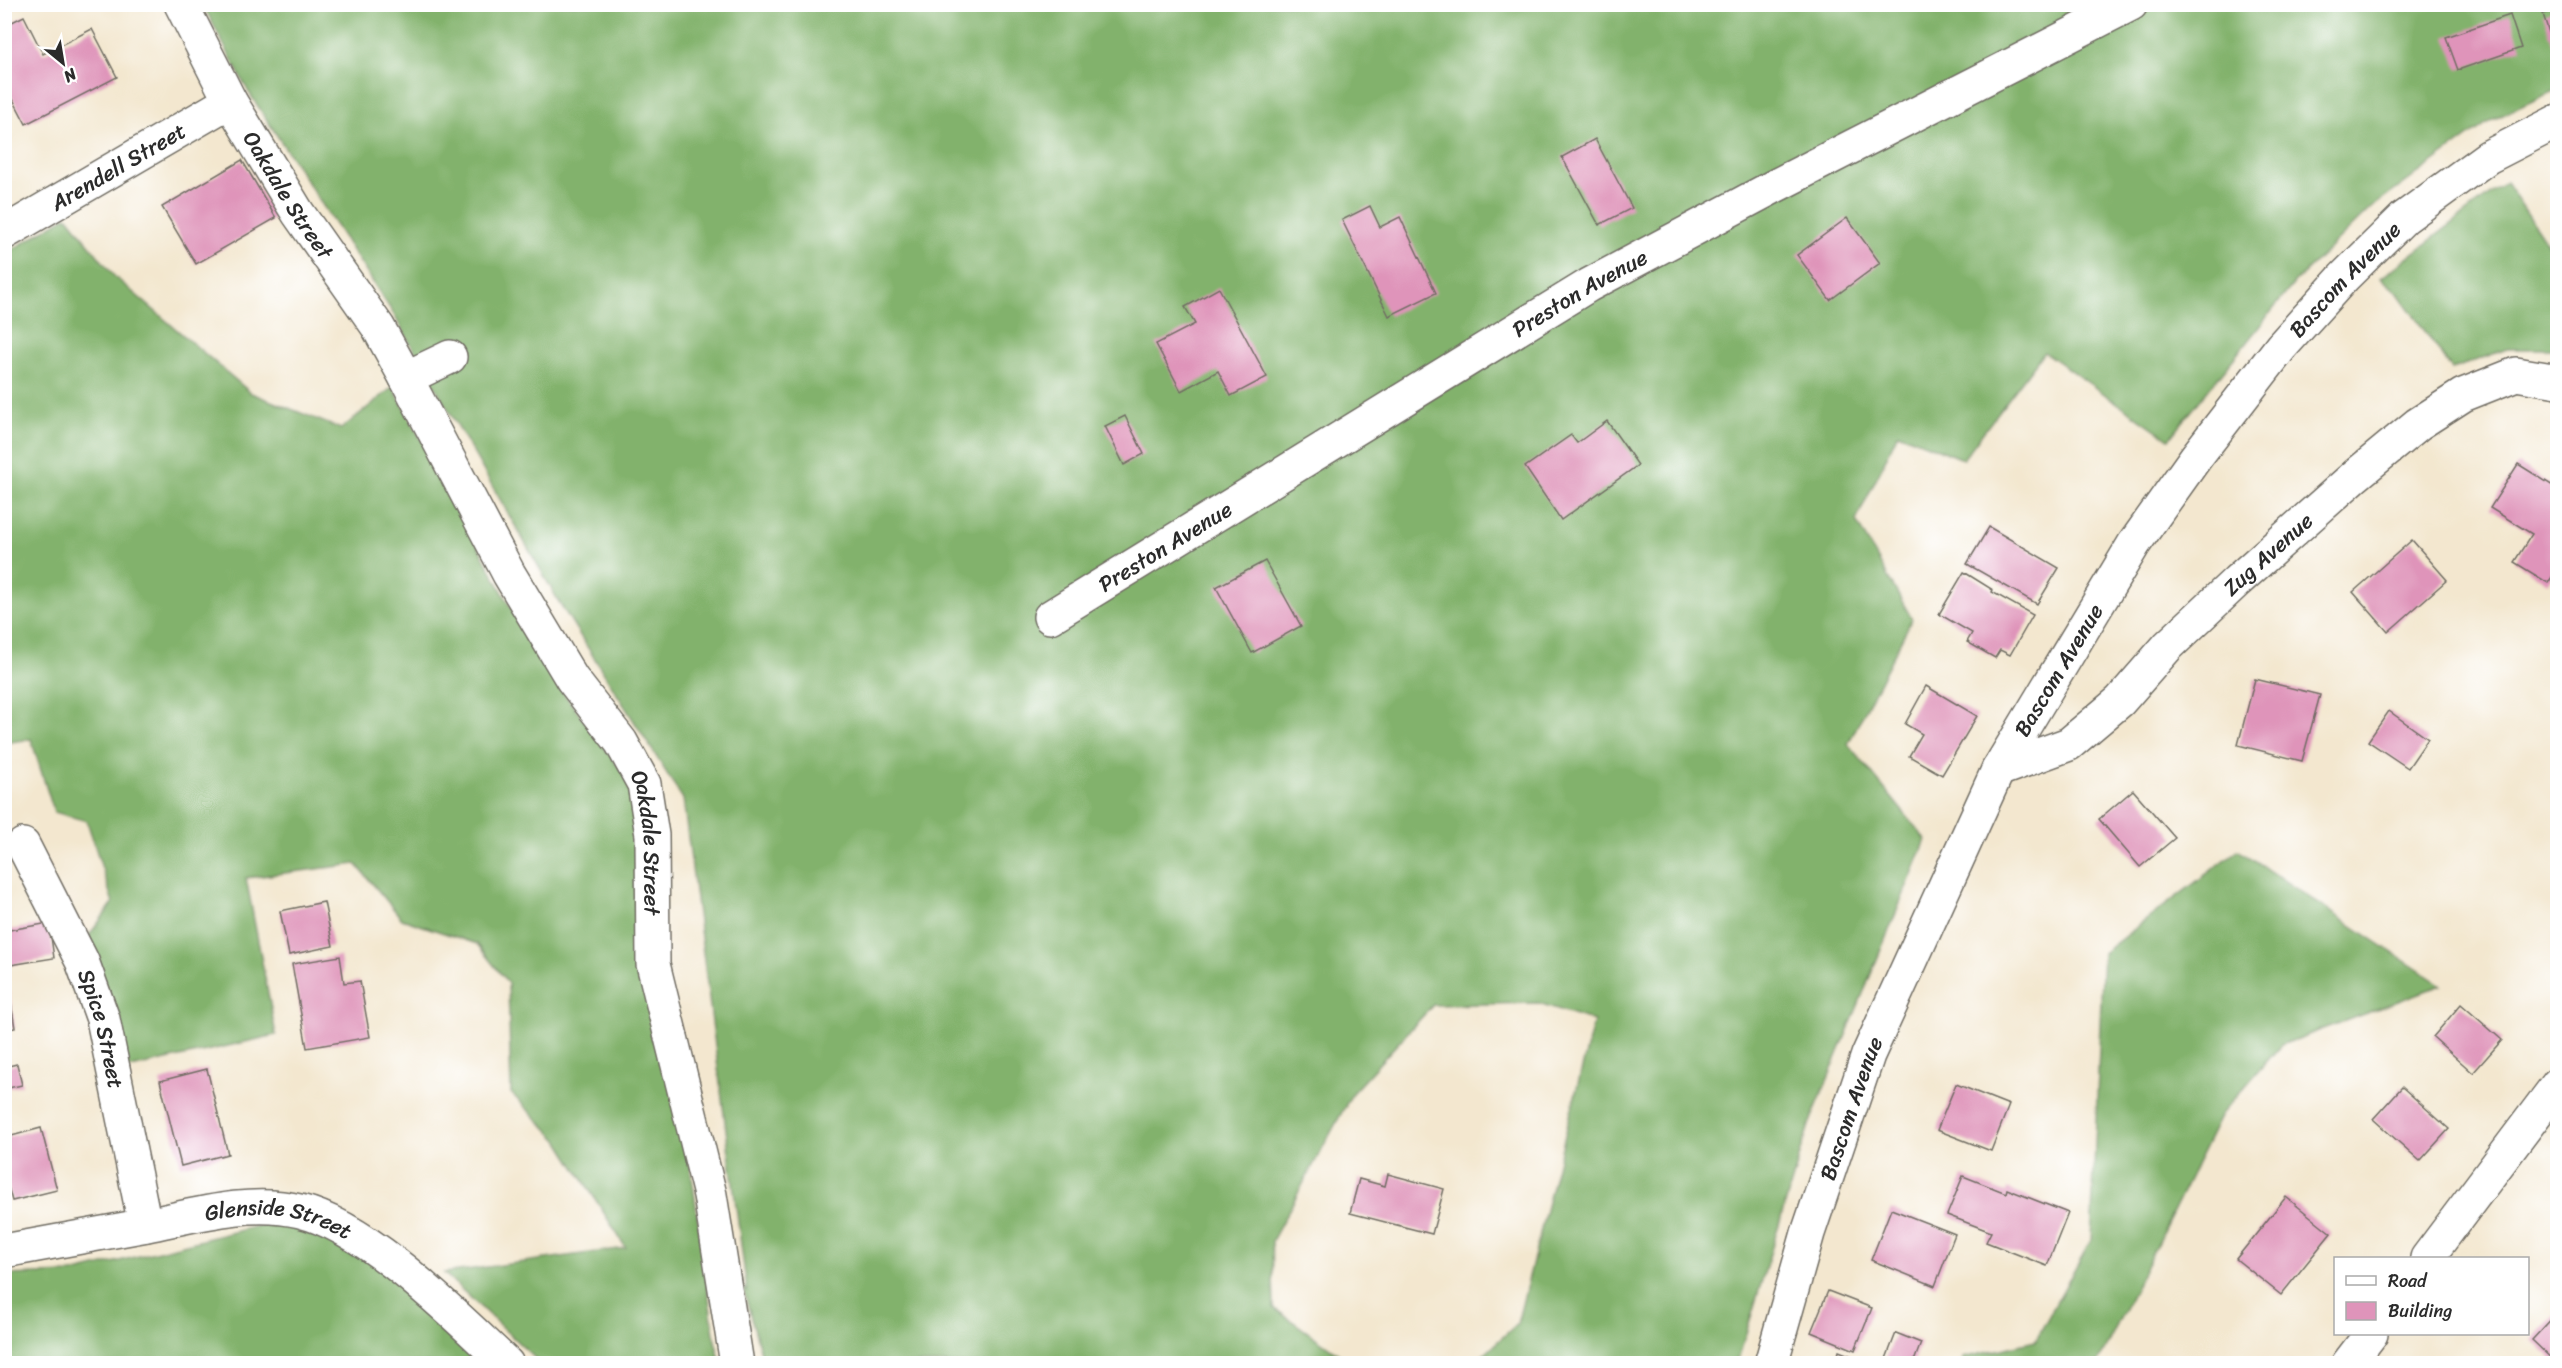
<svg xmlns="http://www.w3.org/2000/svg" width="2562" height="1368" font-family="Sriracha,sans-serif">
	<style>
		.forest { fill: #82b26c; stroke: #566e4c; stroke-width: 1.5 }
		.building { fill: #df94ba }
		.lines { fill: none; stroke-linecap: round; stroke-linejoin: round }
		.street-casing { stroke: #716d64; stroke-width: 36 }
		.primary-casing { stroke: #716d64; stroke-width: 36 }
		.street { stroke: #fff; stroke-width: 33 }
		.primary { stroke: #fff; stroke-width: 33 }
		.labels { text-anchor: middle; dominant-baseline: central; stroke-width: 6; stroke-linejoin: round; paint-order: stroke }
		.street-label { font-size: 22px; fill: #2b2b2b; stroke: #fff }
	</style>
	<rect width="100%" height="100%" fill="#fff"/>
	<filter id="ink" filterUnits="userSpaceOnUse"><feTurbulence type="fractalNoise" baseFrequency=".0167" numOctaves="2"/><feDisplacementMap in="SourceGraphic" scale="12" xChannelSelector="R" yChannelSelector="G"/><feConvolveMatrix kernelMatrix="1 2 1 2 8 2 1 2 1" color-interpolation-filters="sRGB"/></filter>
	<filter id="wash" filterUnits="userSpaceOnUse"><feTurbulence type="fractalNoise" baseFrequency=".008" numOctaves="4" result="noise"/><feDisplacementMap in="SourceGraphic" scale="24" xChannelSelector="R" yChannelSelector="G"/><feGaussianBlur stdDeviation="1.35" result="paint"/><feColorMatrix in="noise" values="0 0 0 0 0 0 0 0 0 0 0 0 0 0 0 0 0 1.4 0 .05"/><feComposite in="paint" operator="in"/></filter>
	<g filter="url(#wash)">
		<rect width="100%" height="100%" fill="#f3e7cf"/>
		<!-- forest -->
		<g class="forest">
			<path d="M 2557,4 L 2558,89 L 2490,121 L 2371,208 L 2295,282 L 2169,439 L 2044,352 L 1963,459 L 1898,433 L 1856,521 L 1912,619 L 1848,744 L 1926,840 L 1809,1125 L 1737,1363 L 1474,1363 L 1517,1324 L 1594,1021 L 1539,1003 L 1433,1005 L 1353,1092 L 1272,1241 L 1274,1308 L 1351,1363 L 764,1364 L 743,1288 L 747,1291 L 683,799 L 559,602 L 391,310 L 248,91 L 203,5 Z"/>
			<path d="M 2506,182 L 2557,258 L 2557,349 L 2507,349 L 2452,369 L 2397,292 L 2381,278 Z"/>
			<path d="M 67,216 L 114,276 L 251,393 L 341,429 L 393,387 L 539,660 L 638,793 L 715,1341 L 721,1363 L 540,1363 L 444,1273 L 626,1248 L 558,1140 L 511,1093 L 508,983 L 477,944 L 402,919 L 356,864 L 246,878 L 276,1035 L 122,1070 L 87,938 L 113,903 L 87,821 L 54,812 L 31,739 L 5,743 L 5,254 Z"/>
			<path d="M 2238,850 L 2441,985 L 2281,1045 L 2222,1113 L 2098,1363 L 1962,1363 L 1963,1358 L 2035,1341 L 2091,1240 L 2103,953 Z"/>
			<path d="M 277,1221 L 335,1238 L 396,1279 L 483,1363 L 5,1363 L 4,1275 L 72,1273 Z"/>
		</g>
		<g id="blocks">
			<!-- building -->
			<g class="building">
				<path d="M 2558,10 L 2558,43 L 2553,45 L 2543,14 Z"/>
				<path d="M 2510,15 L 2521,48 L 2458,70 L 2446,37 Z"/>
				<path d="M 24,16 L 43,54 L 92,29 L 117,77 L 26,124 L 4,82 L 4,26 Z"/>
				<path d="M 1595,139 L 1632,208 L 1599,225 L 1562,157 Z"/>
				<path d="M 242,160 L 276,218 L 196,264 L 162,207 Z"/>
				<path d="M 1370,206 L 1380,227 L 1400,217 L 1436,293 L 1389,316 L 1342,220 Z"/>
				<path d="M 1847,218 L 1880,263 L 1830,300 L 1797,255 Z"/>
				<path d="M 1219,288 L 1267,377 L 1231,396 L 1218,371 L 1181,391 L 1156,344 L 1195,324 L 1185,307 Z"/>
				<path d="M 1125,416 L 1144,454 L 1124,465 L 1105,426 Z"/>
				<path d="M 1607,421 L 1638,465 L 1561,520 L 1525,467 L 1571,435 L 1577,443 Z"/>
				<path d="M 2518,464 L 2553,486 L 2558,478 L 2558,568 L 2548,583 L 2514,562 L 2532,534 L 2490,508 Z"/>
				<path d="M 1989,527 L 2059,568 L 2037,604 L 1967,564 Z"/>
				<path d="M 2412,540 L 2447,580 L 2388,632 L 2353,592 Z"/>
				<path d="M 1265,561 L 1301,626 L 1252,653 L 1216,587 Z"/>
				<path d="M 1964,572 L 1993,590 L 1992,592 L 2033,615 L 2010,655 L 2000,650 L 1995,658 L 1967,642 L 1972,633 L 1939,614 Z"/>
				<path d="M 2255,679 L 2320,695 L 2302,761 L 2238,745 Z"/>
				<path d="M 1926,686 L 1977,716 L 1942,775 L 1909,756 L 1922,734 L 1905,724 Z"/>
				<path d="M 2389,711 L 2428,739 L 2408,768 L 2368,741 Z"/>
				<path d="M 2133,790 L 2175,838 L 2140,867 L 2099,819 Z"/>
				<path d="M 324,902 L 333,946 L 289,955 L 280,911 Z"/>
				<path d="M 49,923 L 54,958 L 4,966 L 4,931 Z"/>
				<path d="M 340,956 L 344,983 L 360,981 L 370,1037 L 307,1048 L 292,964 Z"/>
				<path d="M 9,990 L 15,1028 L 4,1030 L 4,991 Z"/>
				<path d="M 2461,1004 L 2502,1040 L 2473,1073 L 2433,1037 Z"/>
				<path d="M 17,1064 L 22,1085 L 4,1089 L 4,1067 Z"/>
				<path d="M 207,1069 L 228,1154 L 181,1166 L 160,1081 Z"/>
				<path d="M 1956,1084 L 2009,1105 L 1991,1151 L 1937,1130 Z"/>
				<path d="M 2402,1087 L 2449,1129 L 2420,1161 L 2373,1119 Z"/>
				<path d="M 41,1128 L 57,1190 L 12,1201 L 4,1172 L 4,1138 Z"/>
				<path d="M 1388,1174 L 1444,1189 L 1432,1234 L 1350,1213 L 1359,1179 L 1385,1186 Z"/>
				<path d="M 1963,1176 L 2006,1193 L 2007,1189 L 2068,1213 L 2047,1266 L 1986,1242 L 1991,1232 L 1947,1215 Z"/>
				<path d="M 2286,1197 L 2331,1233 L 2281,1295 L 2236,1259 Z"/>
				<path d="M 1891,1209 L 1955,1234 L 1935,1286 L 1871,1260 Z"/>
				<path d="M 1828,1291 L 1872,1308 L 1855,1350 L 1811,1332 Z"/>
				<path d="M 2558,1312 L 2558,1364 L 2557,1364 L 2532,1340 Z"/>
				<path d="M 1896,1333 L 1921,1343 L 1913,1364 L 1884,1364 Z"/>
				<path d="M 1839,1351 L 1869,1363 L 1869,1364 L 1835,1364 Z"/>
			</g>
		</g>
	</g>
	<g filter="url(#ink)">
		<use href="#blocks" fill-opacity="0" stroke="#716d64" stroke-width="1.5"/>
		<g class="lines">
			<!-- street casing -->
			<g class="street-casing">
				<g id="street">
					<path id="s1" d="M 181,4 L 230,101 L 298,213 L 378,327 L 406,378"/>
					<path id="s2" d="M 4,233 L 230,101"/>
					<path id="s3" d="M 450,357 L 406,378 L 509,574 L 572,679 L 621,742 L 644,784 L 652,835 L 653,964 L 710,1195 L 737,1364"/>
					<path id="s4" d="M 1050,617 L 1589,285 L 1775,186 L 2131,4"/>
					<path id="s5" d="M 1998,770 L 2069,744 L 2120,701 L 2168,646 L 2237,581 L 2355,476 L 2418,424 L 2463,395 L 2516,374 L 2558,381"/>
					<path id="s6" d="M 23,845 L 82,961 L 103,1019 L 145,1225"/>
					<path id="s7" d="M 4,1251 C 52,1242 100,1234 147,1225 C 196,1215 250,1199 300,1211 C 370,1228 454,1315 507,1364"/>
					<path d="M 2427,1258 L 2558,1084"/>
					<path d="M 2348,1364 L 2371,1334"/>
				</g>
			</g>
			<!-- primary casing -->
			<g class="primary-casing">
				<g id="primary">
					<path id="s8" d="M 1771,1364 L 1808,1233 L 1868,1055 L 1998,770 L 2134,544 L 2196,457 L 2281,347 L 2344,277 L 2404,218 L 2488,157 L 2558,121"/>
				</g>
			</g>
			<!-- street -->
			<use href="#street" class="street"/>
			<!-- primary -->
			<use href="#primary" class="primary"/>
		</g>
	</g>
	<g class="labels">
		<!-- street labels -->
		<g class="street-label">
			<text stroke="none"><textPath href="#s2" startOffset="132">Arendell Street</textPath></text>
			<text stroke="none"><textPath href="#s1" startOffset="219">Oakdale Street</textPath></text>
			<text stroke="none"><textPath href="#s8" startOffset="1240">Bascom Avenue</textPath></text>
			<text stroke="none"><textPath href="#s4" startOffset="621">Preston Avenue</textPath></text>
			<text stroke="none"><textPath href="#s4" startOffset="135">Preston Avenue</textPath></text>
			<text stroke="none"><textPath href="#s5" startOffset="351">Zug Avenue</textPath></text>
			<text stroke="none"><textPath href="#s8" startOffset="754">Bascom Avenue</textPath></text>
			<text stroke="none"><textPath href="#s3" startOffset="579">Oakdale Street</textPath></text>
			<text stroke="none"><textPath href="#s6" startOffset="201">Spice Street</textPath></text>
			<text stroke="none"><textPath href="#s8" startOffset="268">Bascom Avenue</textPath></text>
			<text stroke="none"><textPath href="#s7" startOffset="280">Glenside Street</textPath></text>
		</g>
	</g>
	<!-- margin -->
	<rect width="2562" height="1368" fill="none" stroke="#fff" stroke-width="24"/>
	<!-- legend -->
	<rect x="2334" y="1257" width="195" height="78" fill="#ffffff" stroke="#aaaaaa" stroke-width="1.5"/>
	<rect x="2346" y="1276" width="30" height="9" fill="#ffffff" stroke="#aaaaaa" stroke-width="1.5"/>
	<text x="2388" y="1287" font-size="18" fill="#2b2b2b">Road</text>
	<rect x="2346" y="1302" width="30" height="18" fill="#df94ba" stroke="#aaaaaa" stroke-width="1.5"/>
	<text x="2388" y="1317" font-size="18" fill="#2b2b2b">Building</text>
	<!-- north arrow -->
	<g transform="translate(63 63) rotate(150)" stroke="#ffffff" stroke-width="4.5" paint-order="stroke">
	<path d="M0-4.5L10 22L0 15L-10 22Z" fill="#2b2b2b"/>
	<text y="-9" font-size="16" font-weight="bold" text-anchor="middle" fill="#2b2b2b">N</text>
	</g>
</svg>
